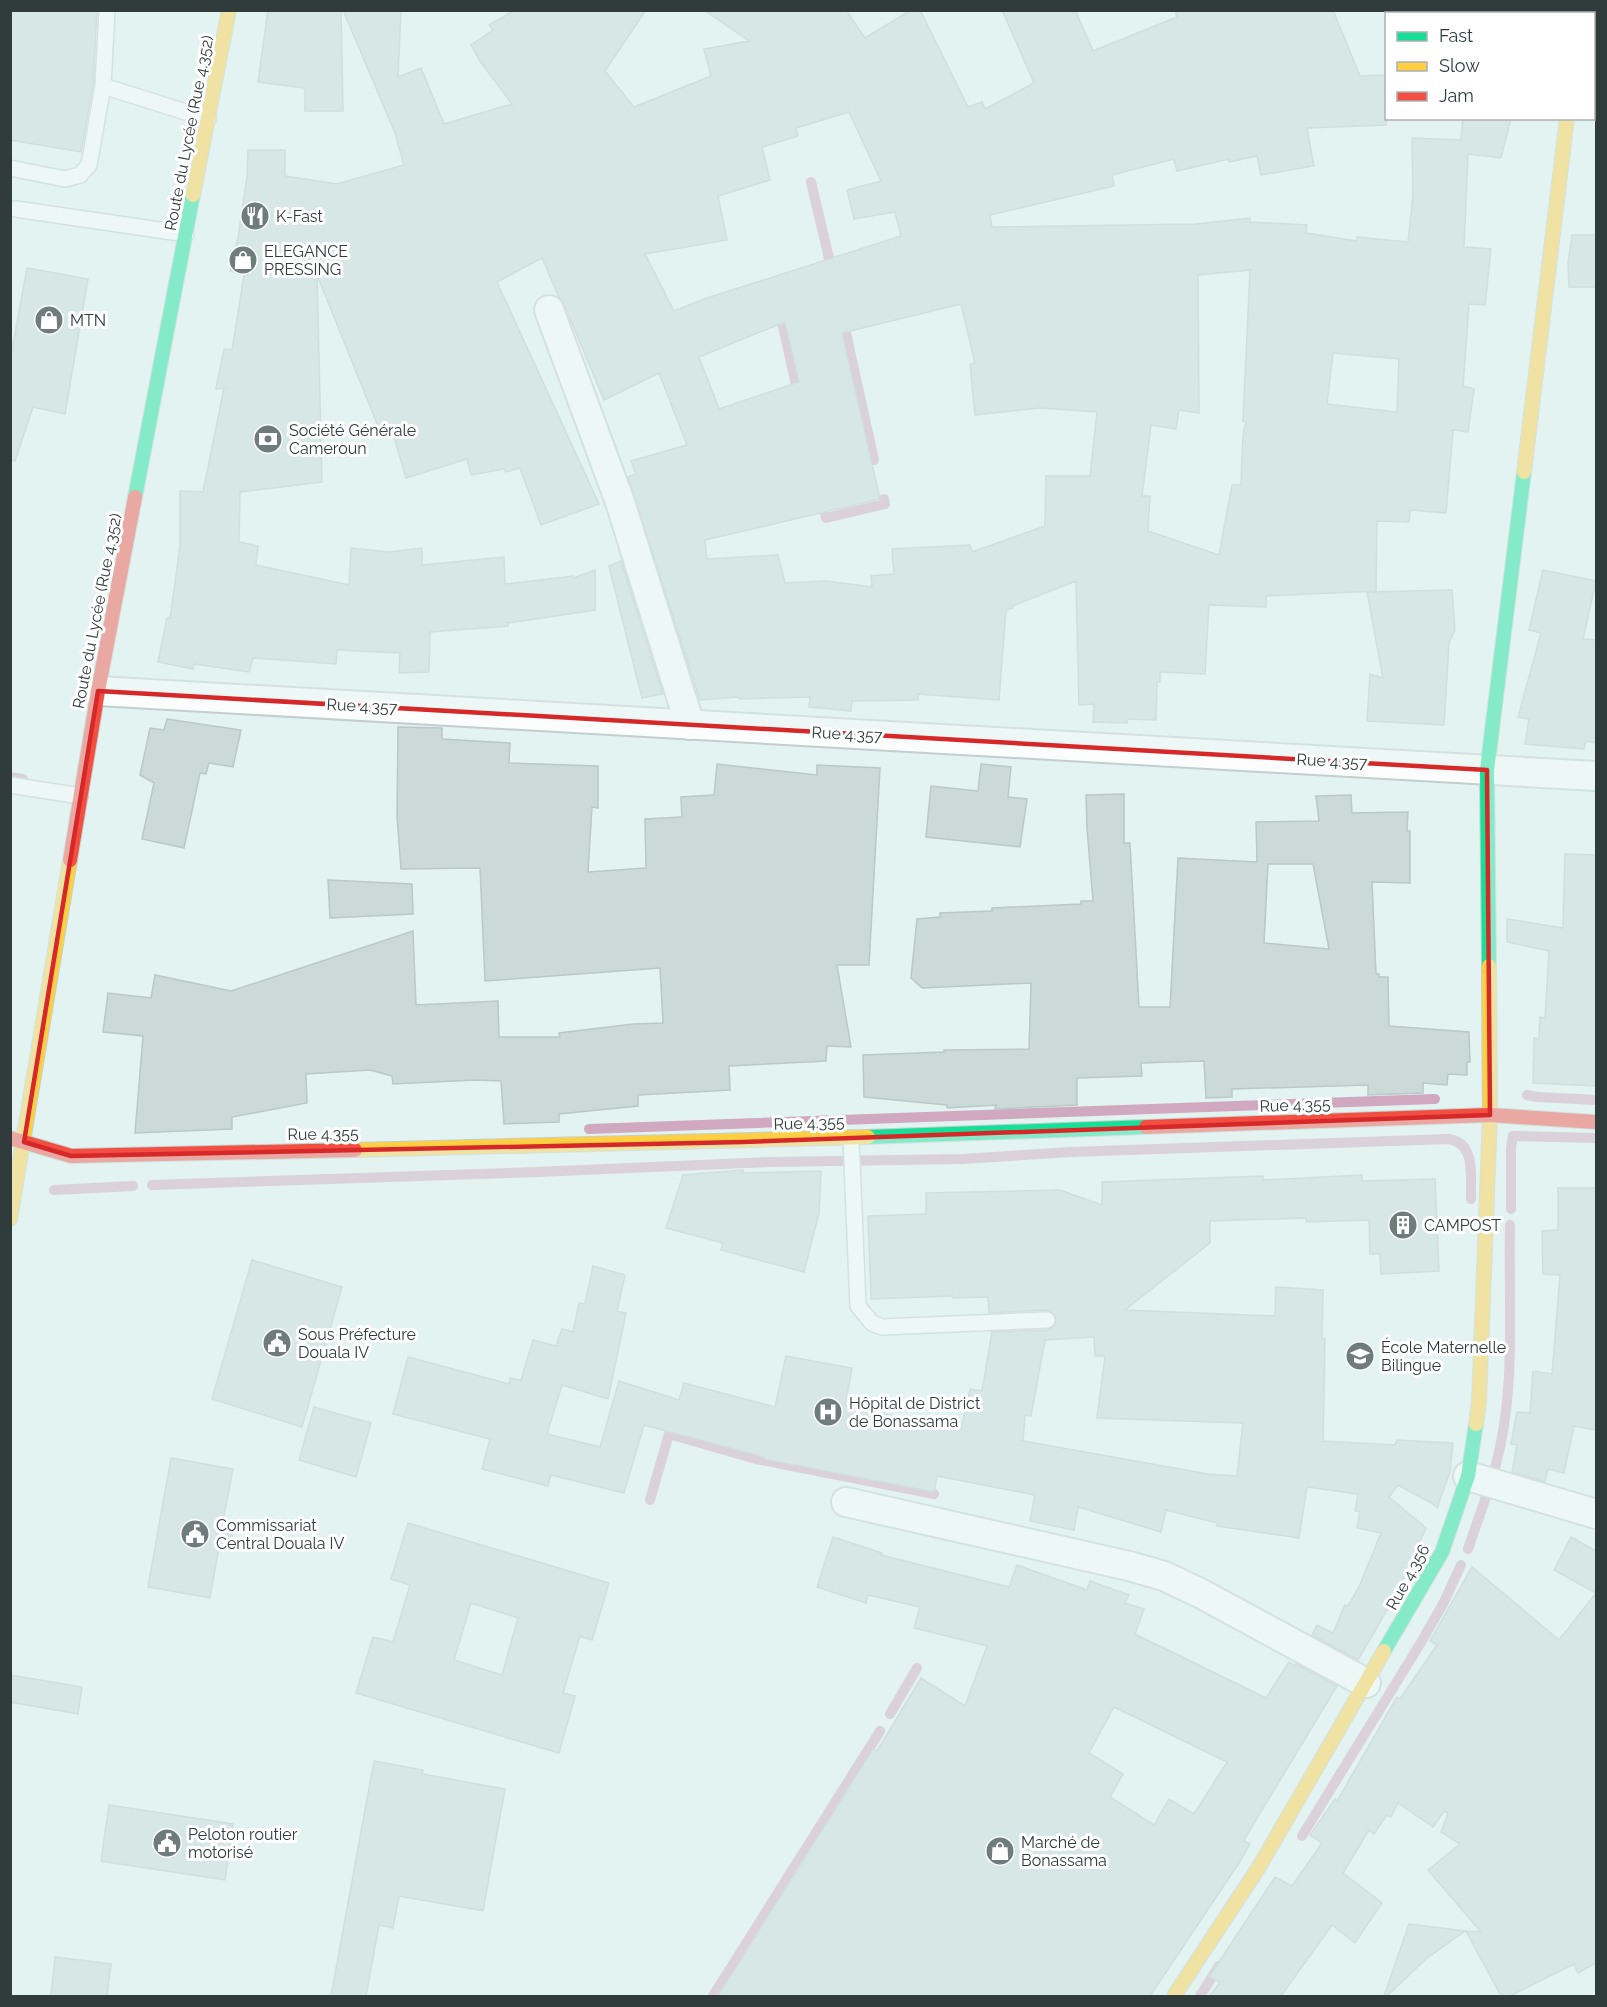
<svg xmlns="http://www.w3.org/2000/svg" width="1607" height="2007" font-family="Raleway,sans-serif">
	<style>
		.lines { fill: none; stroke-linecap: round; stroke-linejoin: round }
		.stream { stroke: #d0a8bf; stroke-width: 10 }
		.building { fill: #cbd9d8; stroke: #bac8c7; stroke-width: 1.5; fill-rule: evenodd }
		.lane-casing { stroke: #c2cfcd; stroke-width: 18 }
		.street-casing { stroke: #c2cfcd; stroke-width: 32 }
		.fast-casing { stroke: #c2cfcd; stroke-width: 16 }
		.slow-casing { stroke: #c2cfcd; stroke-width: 16 }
		.jam-casing { stroke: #c2cfcd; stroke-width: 16 }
		.lane { stroke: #fbfdfd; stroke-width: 15 }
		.street { stroke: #fbfdfd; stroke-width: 28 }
		.fast { stroke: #16e098; stroke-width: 14 }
		.slow { stroke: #ffcf43; stroke-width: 14 }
		.jam { stroke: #f24e42; stroke-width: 14 }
		.marked { fill: none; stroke: #d62828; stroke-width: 4.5; stroke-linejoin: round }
		.labels { text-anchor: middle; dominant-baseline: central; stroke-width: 6; stroke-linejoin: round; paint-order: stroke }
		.street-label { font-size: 16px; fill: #303c3b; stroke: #fff }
		.poi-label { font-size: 16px; fill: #303c3b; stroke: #fff; text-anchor: start }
	</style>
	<rect width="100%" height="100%" fill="#e2f3f1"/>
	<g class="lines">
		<!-- stream -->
		<g class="stream">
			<path d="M 811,182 L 832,271"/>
			<path d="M 780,313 L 798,394"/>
			<path d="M 844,324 L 874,460"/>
			<path d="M 822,500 L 826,518 L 885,504 L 884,499"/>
			<path d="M 10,777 L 23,779"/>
			<path d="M 1527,1095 L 1537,1097 L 1596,1100"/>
			<path d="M 589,1129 L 1435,1099"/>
			<path d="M 152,1185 L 537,1172 L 770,1162 L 962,1159 L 1071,1152 L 1449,1139 C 1477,1144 1470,1178 1471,1199"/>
			<path d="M 54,1190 L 133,1186"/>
			<path d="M 1511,1209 L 1511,1148 L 1513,1136 L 1596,1138"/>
			<path d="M 1495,1468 C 1517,1389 1508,1306 1510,1225"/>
			<path d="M 650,1500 L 669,1434 L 756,1459 L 934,1494"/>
			<path d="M 1468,1549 L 1489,1488"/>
			<path d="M 890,1714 L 917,1668"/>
			<path d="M 1302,1836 L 1420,1644 L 1443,1604 L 1461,1565"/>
			<path d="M 713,1996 L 880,1731"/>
			<path d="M 1200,1996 L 1219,1966"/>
		</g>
	</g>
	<!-- building -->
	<g class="building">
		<path d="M 10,10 L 97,10 L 93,85 L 81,152 L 10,140 Z"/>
		<path d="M 268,10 L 341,10 L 343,111 L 305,111 L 305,88 L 258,82 Z"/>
		<path d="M 343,10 L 401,10 L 398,77 L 421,68 L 444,124 L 512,104 L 480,61 L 471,45 L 493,30 L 489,25 L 515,10 L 646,10 L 605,71 L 634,107 L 711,76 L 704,49 L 749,41 L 704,10 L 846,10 L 865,38 L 911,10 L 920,10 L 968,107 L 982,102 L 985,109 L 1034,83 L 1002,10 L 1075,10 L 1093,51 L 1177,17 L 1175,10 L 1333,10 L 1360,76 L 1386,75 L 1386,125 L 1307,128 L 1314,166 L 1261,175 L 1257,156 L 1229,162 L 1229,159 L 1177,171 L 1174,159 L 1112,175 L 1114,186 L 990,215 L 992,227 L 1196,224 L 1250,218 L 1250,222 L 1307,225 L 1306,233 L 1357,241 L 1357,237 L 1408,242 L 1413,194 L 1412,138 L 1461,140 L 1463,118 L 1511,118 L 1501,158 L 1468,154 L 1464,247 L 1491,249 L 1485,305 L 1469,304 L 1463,386 L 1474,389 L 1468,432 L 1453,430 L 1446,513 L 1410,510 L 1409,522 L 1377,521 L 1376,591 L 1266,596 L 1266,607 L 1209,605 L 1205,674 L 1160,672 L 1160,682 L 1157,682 L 1156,720 L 1128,719 L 1127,723 L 1093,722 L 1094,704 L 1079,705 L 1076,581 L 1012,606 L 1013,608 L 1006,610 L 999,700 L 918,694 L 918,700 L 852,701 L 851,711 L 809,707 L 810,697 L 739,699 L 739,697 L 700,700 L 628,477 L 636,474 L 631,461 L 687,445 L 659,373 L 604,400 L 564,304 L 559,297 L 542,258 L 497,282 L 599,504 L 541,525 L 520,468 L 506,472 L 504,469 L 471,475 L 467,459 L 406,478 L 391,427 L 380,431 L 317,275 L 322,482 L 240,492 L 239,542 L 258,546 L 256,565 L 349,585 L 351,548 L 389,552 L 422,548 L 422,565 L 504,557 L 505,584 L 573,576 L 573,578 L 595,570 L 595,610 L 508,623 L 508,626 L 430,632 L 429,672 L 399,673 L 400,653 L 337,650 L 336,664 L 253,658 L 249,672 L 194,664 L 193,669 L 158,662 L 167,618 L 170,618 L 176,576 L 180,545 L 180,491 L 203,492 L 224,388 L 216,389 L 224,349 L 232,350 L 244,275 L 230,271 L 238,238 L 247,177 L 248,150 L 285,150 L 285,176 L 337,184 L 404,165 L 395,133 ZM 849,112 L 881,181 L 847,190 L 854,219 L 895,212 L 901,236 L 707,298 L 674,311 L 645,254 L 727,240 L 718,196 L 770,180 L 762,147 L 798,136 L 796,128 ZM 1250,270 L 1243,421 L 1246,422 L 1243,435 L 1241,485 L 1232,485 L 1219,555 L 1148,531 L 1150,496 L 1142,496 L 1151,425 L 1176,429 L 1179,410 L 1199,413 L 1198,275 ZM 961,304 L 975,363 L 970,364 L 975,415 L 1040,408 L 1097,412 L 1090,476 L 1046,476 L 1045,526 L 972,552 L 970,545 L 892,549 L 894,574 L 871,576 L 872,587 L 826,581 L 785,583 L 778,555 L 707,559 L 705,540 L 880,499 L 842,333 ZM 785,322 L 799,382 L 719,409 L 699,357 ZM 1333,353 L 1399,359 L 1397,412 L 1327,404 Z"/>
		<path d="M 1572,235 L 1596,235 L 1596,287 L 1569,287 L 1568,263 Z"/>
		<path d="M 27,268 L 88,279 L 65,414 L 33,407 L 15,461 L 10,460 L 10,361 Z"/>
		<path d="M 621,561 L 663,694 L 642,698 L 609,566 Z"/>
		<path d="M 1543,570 L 1596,581 L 1583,639 L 1596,640 L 1596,743 L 1586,741 L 1584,749 L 1525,744 L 1529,719 L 1518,717 L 1541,633 L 1529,630 Z"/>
		<path d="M 1452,590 L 1455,630 L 1449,642 L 1444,725 L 1367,721 L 1370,674 L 1383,678 L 1367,592 Z"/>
		<path d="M 167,719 L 241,730 L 233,767 L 209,763 L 206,774 L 200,773 L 184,848 L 142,839 L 154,783 L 140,775 L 150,728 L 164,730 Z"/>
		<path d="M 398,727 L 442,728 L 442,739 L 510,743 L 509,763 L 598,766 L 598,808 L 592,807 L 588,872 L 646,868 L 645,819 L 682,817 L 681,797 L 714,795 L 717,764 L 817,775 L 817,765 L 880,768 L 869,965 L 837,965 L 851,1047 L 827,1046 L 826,1061 L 729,1066 L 730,1090 L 638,1095 L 638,1106 L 559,1114 L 559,1122 L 504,1124 L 501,1081 L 476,1080 L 393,1084 L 392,1076 L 370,1070 L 306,1074 L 307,1103 L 232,1117 L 232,1129 L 135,1133 L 143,1036 L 103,1032 L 108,993 L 151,998 L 155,975 L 231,991 L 413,931 L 416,1005 L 498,1001 L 499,1037 L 560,1037 L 559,1033 L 633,1024 L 663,1023 L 660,968 L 485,981 L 480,868 L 401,869 L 397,816 Z"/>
		<path d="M 981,764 L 1011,767 L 1008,797 L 1027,799 L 1020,847 L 926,837 L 931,786 L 978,791 Z"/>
		<path d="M 1124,794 L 1124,843 L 1130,843 L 1139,1007 L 1170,1007 L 1178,858 L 1257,862 L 1256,822 L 1319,821 L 1316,796 L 1351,795 L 1352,813 L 1408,812 L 1407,831 L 1410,831 L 1410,883 L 1372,882 L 1376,974 L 1379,974 L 1379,977 L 1388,977 L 1389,1026 L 1469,1032 L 1470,1062 L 1467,1062 L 1467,1075 L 1448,1074 L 1447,1085 L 1423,1083 L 1423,1093 L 1368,1095 L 1368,1085 L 1232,1089 L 1232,1097 L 1206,1098 L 1204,1061 L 1141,1063 L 1142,1076 L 1077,1078 L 1077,1105 L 995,1109 L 996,1105 L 947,1108 L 947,1105 L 864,1097 L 863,1055 L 944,1052 L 944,1050 L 1029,1049 L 1031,983 L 922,988 L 911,978 L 917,919 L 940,917 L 940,913 L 992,911 L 992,908 L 1081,904 L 1081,901 L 1093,901 L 1087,828 L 1086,795 ZM 1268,864 L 1313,864 L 1329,949 L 1264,943 Z"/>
		<path d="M 1565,854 L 1596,855 L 1596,1086 L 1533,1083 L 1534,1038 L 1539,1039 L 1540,1017 L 1545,1018 L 1549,951 L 1507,942 L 1507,919 L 1563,928 Z"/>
		<path d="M 328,880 L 412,884 L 413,914 L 330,918 Z"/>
		<path d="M 743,1170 L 743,1173 L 821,1171 L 819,1213 L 804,1272 L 721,1250 L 723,1243 L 666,1228 L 683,1175 Z"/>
		<path d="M 1362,1175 L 1362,1181 L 1435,1179 L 1439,1271 L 1381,1274 L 1380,1254 L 1370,1254 L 1369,1220 L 1306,1222 L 1306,1218 L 1210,1221 L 1210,1243 L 1125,1310 L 1275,1316 L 1276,1287 L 1323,1290 L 1322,1339 L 1325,1339 L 1323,1441 L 1395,1445 L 1397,1440 L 1453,1443 L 1450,1472 L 1437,1508 L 1433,1504 L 1398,1485 L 1389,1497 L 1426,1528 L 1397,1593 L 1358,1660 L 1312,1635 L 1317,1625 L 1333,1633 L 1345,1605 L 1348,1606 L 1359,1587 L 1381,1533 L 1357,1528 L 1360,1512 L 1355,1511 L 1358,1494 L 1307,1487 L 1299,1538 L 1217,1526 L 1217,1523 L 1166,1510 L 1161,1532 L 1078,1507 L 1074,1530 L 1030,1521 L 1035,1495 L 937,1476 L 934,1492 L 764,1459 L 764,1457 L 644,1425 L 624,1493 L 551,1475 L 548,1486 L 482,1469 L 490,1439 L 393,1414 L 408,1357 L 509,1384 L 510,1378 L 521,1380 L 533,1340 L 556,1346 L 562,1329 L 573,1332 L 579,1303 L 585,1304 L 593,1266 L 625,1275 L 617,1311 L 626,1313 L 608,1399 L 562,1385 L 547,1434 L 600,1447 L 619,1381 L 679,1400 L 684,1383 L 775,1407 L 786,1356 L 852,1368 L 845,1406 L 961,1429 L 970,1389 L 982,1391 L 992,1332 L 1048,1330 L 1055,1325 L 1055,1315 L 1047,1310 L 989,1313 L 988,1297 L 953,1298 L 953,1296 L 871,1299 L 868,1216 L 926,1214 L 926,1193 L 1060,1190 L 1102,1205 L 1102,1182 L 1263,1176 L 1263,1180 ZM 1094,1337 L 1095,1356 L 1105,1356 L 1097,1418 L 1243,1423 L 1237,1476 L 1208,1474 L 1023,1441 L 1025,1415 L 1031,1416 L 1045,1340 Z"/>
		<path d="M 1558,1188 L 1596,1188 L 1596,1430 L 1574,1426 L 1564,1473 L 1548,1469 L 1545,1482 L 1512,1472 L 1517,1445 L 1511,1444 L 1517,1412 L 1530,1413 L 1533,1371 L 1552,1374 L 1560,1275 L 1543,1274 L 1542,1231 L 1558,1230 Z"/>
		<path d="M 252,1260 L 342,1287 L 302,1427 L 212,1399 Z"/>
		<path d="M 314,1407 L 371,1423 L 356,1477 L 299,1460 Z"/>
		<path d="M 171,1458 L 233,1469 L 223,1520 L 235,1521 L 230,1549 L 219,1547 L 210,1598 L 148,1587 Z"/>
		<path d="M 408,1523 L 609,1583 L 592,1640 L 580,1636 L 563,1693 L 575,1696 L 559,1753 L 356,1693 L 373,1637 L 393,1642 L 410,1585 L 391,1579 ZM 471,1603 L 518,1618 L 502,1675 L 454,1660 Z"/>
		<path d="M 833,1537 L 882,1553 L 881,1555 L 1009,1587 L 1017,1565 L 1087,1590 L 1090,1581 L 1129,1595 L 1125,1603 L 1144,1609 L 1135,1634 L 1266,1698 L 1289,1662 L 1295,1666 L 1296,1664 L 1337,1686 L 1245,1838 L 1244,1841 L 1250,1844 L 1241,1860 L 1150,1996 L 718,1996 L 873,1749 L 877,1751 L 921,1678 L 965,1706 L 987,1646 L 914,1628 L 920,1607 L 868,1595 L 866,1603 L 817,1587 ZM 1114,1707 L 1227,1762 L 1194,1814 L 1169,1799 L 1154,1825 L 1110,1797 L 1123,1774 L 1089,1753 Z"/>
		<path d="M 1571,1537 L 1596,1551 L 1596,1963 L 1578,1973 L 1574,1964 L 1510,1996 L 1501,1996 L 1466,1931 L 1481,1932 L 1428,1870 L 1460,1844 L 1441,1832 L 1448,1813 L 1444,1811 L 1433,1827 L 1398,1803 L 1391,1817 L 1387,1815 L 1374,1834 L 1369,1830 L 1343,1873 L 1382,1903 L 1355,1943 L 1332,1925 L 1281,1996 L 1210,1996 L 1220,1982 L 1209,1977 L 1275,1877 L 1292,1886 L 1322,1843 L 1310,1835 L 1335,1799 L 1337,1801 L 1397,1697 L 1400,1699 L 1437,1645 L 1430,1641 L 1472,1567 L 1559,1640 L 1596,1593 L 1554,1570 Z"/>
		<path d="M 10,1675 L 82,1687 L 78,1714 L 10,1702 Z"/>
		<path d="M 374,1761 L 423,1770 L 422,1774 L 505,1789 L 483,1911 L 399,1896 L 393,1928 L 379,1925 L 366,1996 L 331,1996 Z"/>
		<path d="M 109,1805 L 233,1824 L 225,1880 L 101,1861 Z"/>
		<path d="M 1409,1924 L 1465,1931 L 1426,1959 L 1387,1996 L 1384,1996 Z"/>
		<path d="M 55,1957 L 111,1964 L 107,1996 L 51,1996 Z"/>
	</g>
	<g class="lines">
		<!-- lane casing -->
		<g class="lane-casing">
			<g id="lane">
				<path d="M 107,10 L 103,86 L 208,119"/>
				<path d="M 10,168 L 65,179 L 80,175 L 89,165 L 103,86"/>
				<path d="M 16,209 L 186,234"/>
				<path d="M 10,785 L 80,796"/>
				<path d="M 851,1138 L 858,1306 L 872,1323 L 882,1327 L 1047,1320"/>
			</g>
		</g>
		<!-- street casing -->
		<g class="street-casing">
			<g id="street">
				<path d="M 1580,14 L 1580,10"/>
				<path d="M 549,310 L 620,502 L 690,725"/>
				<path d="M 98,691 L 1596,776"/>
				<path d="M 1468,1476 L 1596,1514"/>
				<path d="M 846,1502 L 1129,1566 L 1164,1576 L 1200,1593 L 1366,1683"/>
			</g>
		</g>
		<!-- fast casing -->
		<g class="fast-casing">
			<g id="fast">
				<path d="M 135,497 L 193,195"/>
				<path d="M 1489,966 L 1487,770 L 1524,472"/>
				<path d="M 868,1137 L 1146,1127"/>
				<path d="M 1384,1651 L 1442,1552 L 1468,1476 L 1476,1424"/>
			</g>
		</g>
		<!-- slow casing -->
		<g class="slow-casing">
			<g id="slow">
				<path d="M 193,195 L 229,10"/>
				<path d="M 1524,472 L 1567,118"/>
				<path d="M 355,1150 L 868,1137"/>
				<path d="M 10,1219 L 70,860"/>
				<path d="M 1476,1424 L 1479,1402 L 1490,1115 L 1489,966"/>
				<path d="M 1174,1996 L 1259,1867 L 1384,1651"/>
			</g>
		</g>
		<!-- jam casing -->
		<g class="jam-casing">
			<g id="jam">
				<path d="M 70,860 L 98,691 L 135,497"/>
				<path d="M 1146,1127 L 1490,1115 L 1596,1122"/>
				<path d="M 10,1138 L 71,1156 L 355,1150"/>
			</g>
		</g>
		<!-- lane -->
		<use href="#lane" class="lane"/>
		<!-- street -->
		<use href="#street" class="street"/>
		<!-- fast -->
		<use href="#fast" class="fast"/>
		<!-- slow -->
		<use href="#slow" class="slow"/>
		<!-- jam -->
		<use href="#jam" class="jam"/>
	</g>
	<!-- marked area -->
	<path d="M0 0H1607V2007H0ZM 98,691 L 1487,770 L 1490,1115 L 743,1142 L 71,1156 L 24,1142 Z" fill="#e2f3f1" fill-opacity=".55" fill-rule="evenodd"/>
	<path class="marked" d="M 98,691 L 1487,770 L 1490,1115 L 743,1142 L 71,1156 L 24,1142 Z"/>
	<!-- icons -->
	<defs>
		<g id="restaurant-disc" transform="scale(1.5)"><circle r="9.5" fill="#6e7c7b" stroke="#fff"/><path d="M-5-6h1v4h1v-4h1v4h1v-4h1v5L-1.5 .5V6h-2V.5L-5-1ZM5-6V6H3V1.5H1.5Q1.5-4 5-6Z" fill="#fff"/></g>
		<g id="shop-disc" transform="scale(1.5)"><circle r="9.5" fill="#6e7c7b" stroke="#fff"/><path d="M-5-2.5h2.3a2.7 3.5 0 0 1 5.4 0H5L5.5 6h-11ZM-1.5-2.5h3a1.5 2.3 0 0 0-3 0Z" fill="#fff"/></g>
		<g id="bank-disc" transform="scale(1.5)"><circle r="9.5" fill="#6e7c7b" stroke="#fff"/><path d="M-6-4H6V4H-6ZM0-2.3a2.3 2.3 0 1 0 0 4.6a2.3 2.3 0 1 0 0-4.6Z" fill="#fff"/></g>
		<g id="building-disc" transform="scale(1.5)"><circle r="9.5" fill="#6e7c7b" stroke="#fff"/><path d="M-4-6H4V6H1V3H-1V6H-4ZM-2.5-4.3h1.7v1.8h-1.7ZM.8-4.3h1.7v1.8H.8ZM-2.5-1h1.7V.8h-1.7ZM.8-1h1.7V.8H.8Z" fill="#fff"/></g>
		<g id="civic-disc" transform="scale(1.5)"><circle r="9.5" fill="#6e7c7b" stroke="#fff"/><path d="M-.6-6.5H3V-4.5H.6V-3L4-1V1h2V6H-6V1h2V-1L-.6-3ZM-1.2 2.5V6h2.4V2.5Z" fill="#fff"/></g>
		<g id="school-disc" transform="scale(1.5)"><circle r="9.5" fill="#6e7c7b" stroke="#fff"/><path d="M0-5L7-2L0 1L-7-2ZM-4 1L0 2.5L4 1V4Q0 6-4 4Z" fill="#fff"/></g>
		<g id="hospital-disc" transform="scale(1.5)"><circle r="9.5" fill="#6e7c7b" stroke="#fff"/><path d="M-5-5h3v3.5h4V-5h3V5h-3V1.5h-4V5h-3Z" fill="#fff"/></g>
	</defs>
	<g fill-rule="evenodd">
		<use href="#restaurant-disc" x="255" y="216"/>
		<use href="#shop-disc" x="243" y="260"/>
		<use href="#shop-disc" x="49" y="320"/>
		<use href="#bank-disc" x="268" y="439"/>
		<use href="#building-disc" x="1403" y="1225"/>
		<use href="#civic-disc" x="277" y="1343"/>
		<use href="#school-disc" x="1360" y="1356"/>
		<use href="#hospital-disc" x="828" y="1412"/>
		<use href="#civic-disc" x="195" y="1534"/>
		<use href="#civic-disc" x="167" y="1843"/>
		<use href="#shop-disc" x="1000" y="1851"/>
	</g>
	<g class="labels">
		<!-- street labels -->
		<g class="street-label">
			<text transform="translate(189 133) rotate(-79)">Route du Lycée (Rue 4.352)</text>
			<text transform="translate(97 611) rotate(-79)">Route du Lycée (Rue 4.352)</text>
			<text transform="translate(362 706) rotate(3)">Rue 4.357</text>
			<text transform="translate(847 734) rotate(3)">Rue 4.357</text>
			<text transform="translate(1332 761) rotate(3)">Rue 4.357</text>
			<text transform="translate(1295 1105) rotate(-2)">Rue 4.355</text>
			<text transform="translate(809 1123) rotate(-2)">Rue 4.355</text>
			<text transform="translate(323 1134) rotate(-1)">Rue 4.355</text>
			<text transform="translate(1408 1577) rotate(-61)">Rue 4.356</text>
		</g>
		<!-- poi labels -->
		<g class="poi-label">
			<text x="276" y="216">K-Fast</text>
			<text x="264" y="251">ELEGANCE<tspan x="264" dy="18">PRESSING</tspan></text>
			<text x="70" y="320">MTN</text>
			<text x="289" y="430">Société Générale<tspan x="289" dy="18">Cameroun</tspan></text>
			<text x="1424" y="1225">CAMPOST</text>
			<text x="298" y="1334">Sous Préfecture<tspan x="298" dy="18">Douala IV</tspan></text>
			<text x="1381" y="1347">École Maternelle<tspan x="1381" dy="18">Bilingue</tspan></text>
			<text x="849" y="1403">Hôpital de District<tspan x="849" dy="18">de Bonassama</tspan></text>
			<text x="216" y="1525">Commissariat<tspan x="216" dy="18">Central Douala IV</tspan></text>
			<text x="188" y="1834">Peloton routier<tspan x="188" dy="18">motorisé</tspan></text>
			<text x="1021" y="1842">Marché de<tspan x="1021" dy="18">Bonassama</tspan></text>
		</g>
	</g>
	<!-- border -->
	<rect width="1607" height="2007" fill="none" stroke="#303c3b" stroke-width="24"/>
	<!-- legend -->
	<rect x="1385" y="12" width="210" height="108" fill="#ffffff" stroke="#acb1b1" stroke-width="1.5"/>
	<rect x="1397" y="32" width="30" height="9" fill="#16e098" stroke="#acb1b1" stroke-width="1.5"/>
	<text x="1439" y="42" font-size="18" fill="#303c3b">Fast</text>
	<rect x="1397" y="62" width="30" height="9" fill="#ffcf43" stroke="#acb1b1" stroke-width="1.5"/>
	<text x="1439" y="72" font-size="18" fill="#303c3b">Slow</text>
	<rect x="1397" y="92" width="30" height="9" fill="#f24e42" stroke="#acb1b1" stroke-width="1.5"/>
	<text x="1439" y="102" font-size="18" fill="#303c3b">Jam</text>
</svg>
